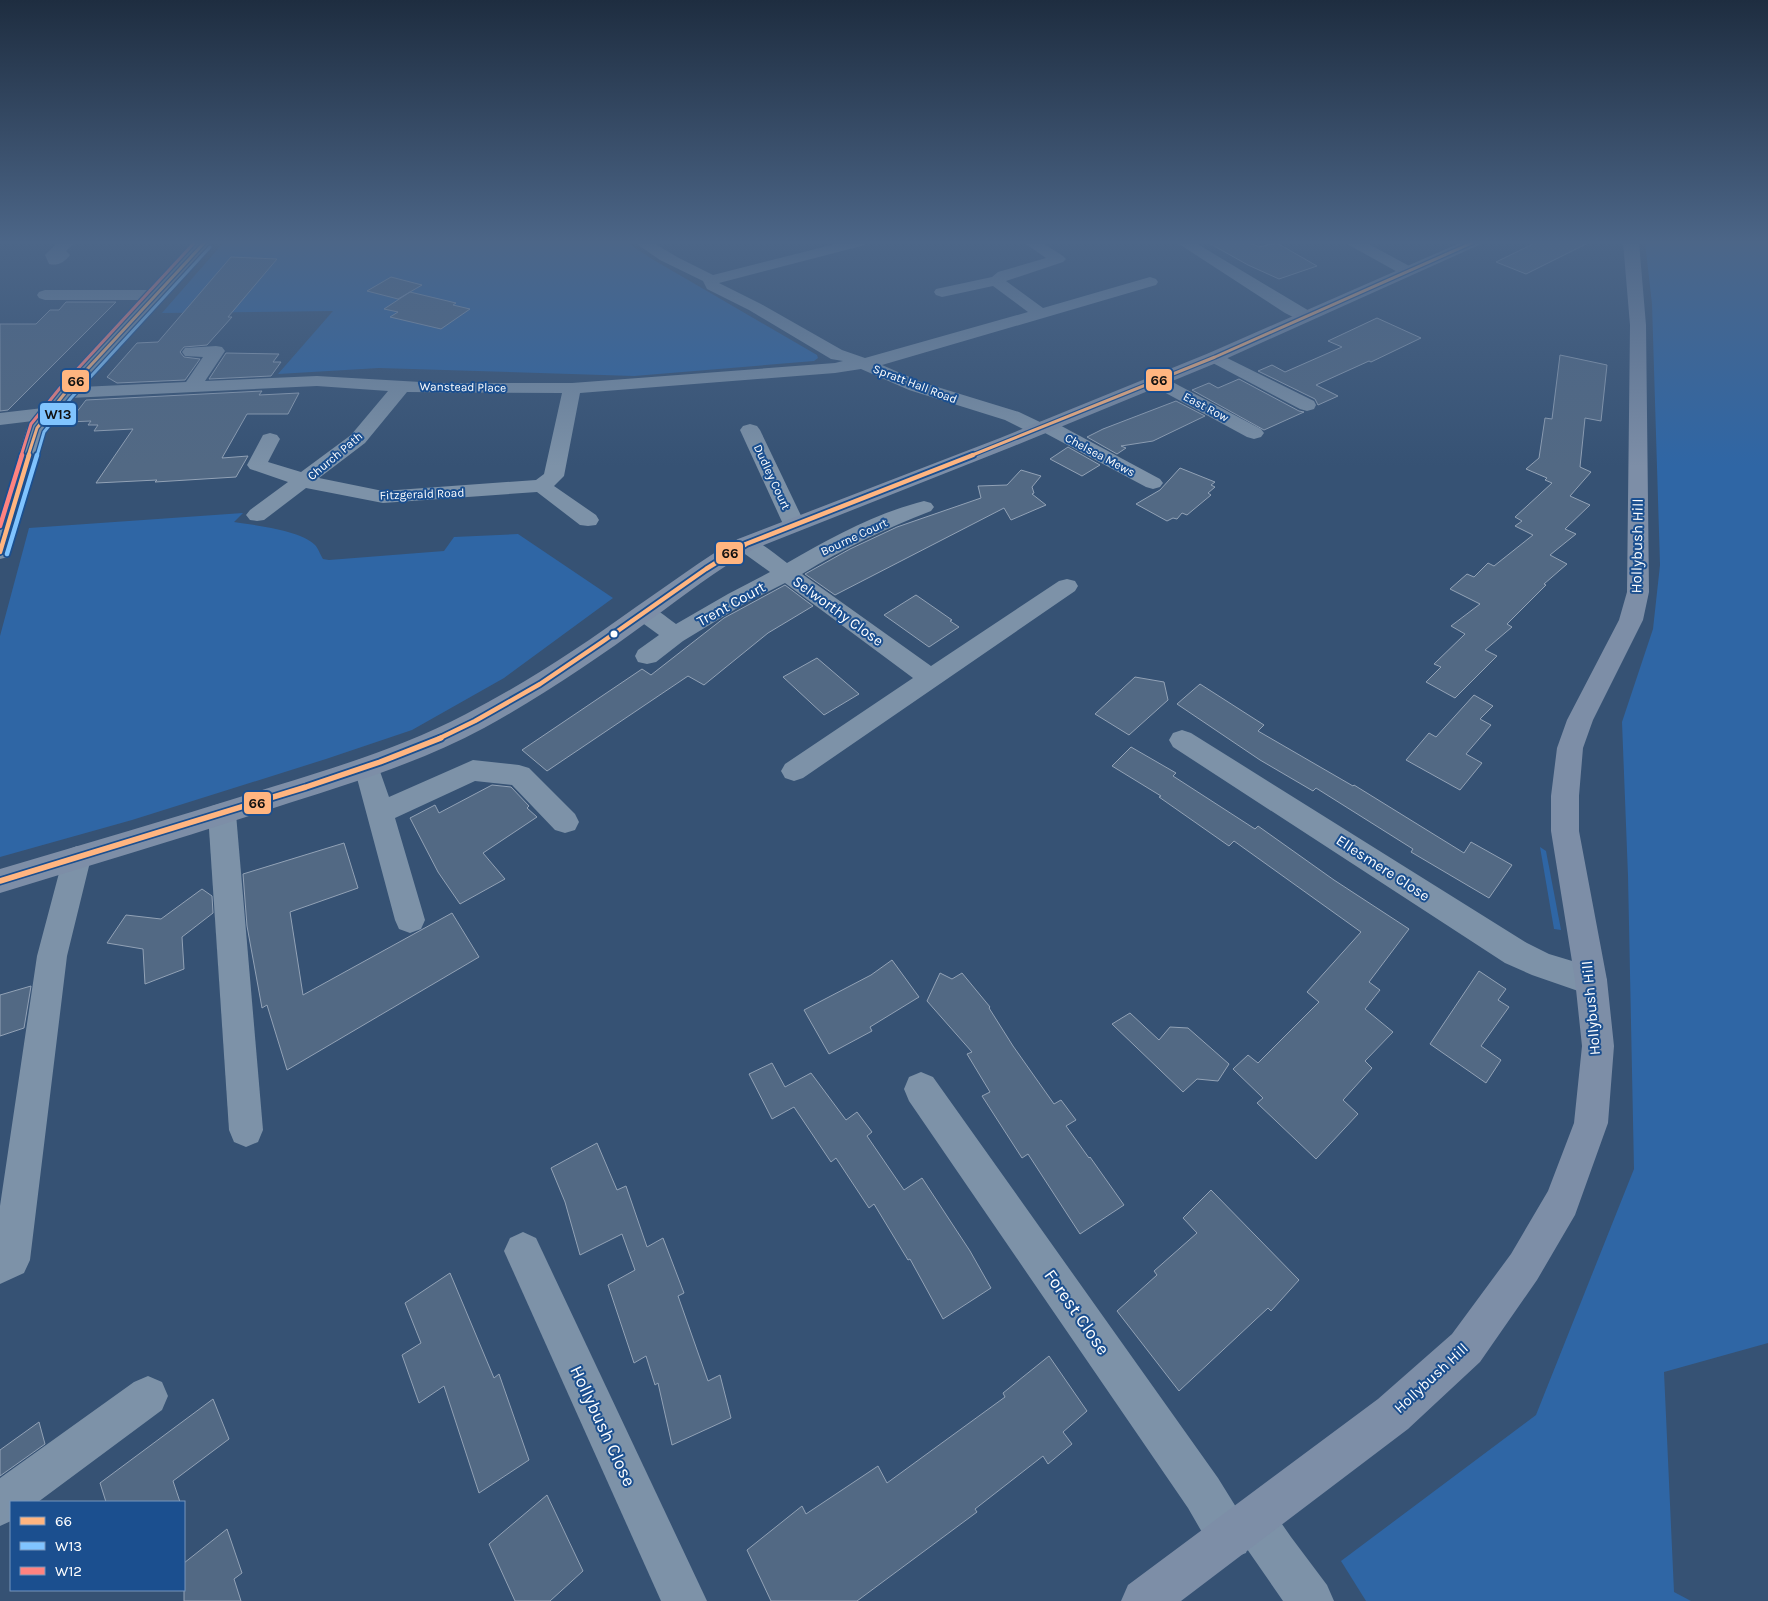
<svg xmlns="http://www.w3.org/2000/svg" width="1768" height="1601" font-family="Karla,sans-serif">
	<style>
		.green { fill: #2f66a5 }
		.building { fill: #526984; stroke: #92a2b6 }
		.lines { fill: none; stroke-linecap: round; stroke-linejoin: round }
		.minor { fill: #7d92a8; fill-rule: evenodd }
		.major { fill: #7d8ea7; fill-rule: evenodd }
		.bus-1-far2-casing { stroke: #1b4f8f; stroke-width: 5.5 }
		.bus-1-far1-casing { stroke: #1b4f8f; stroke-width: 8 }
		.bus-1-casing { stroke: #1b4f8f; stroke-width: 9 }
		.bus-2-far1-casing { stroke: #1b4f8f; stroke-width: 5.5 }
		.bus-2-casing { stroke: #1b4f8f; stroke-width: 8 }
		.bus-3-far1-casing { stroke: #1b4f8f; stroke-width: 5.5 }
		.bus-3-casing { stroke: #1b4f8f; stroke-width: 8 }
		.bus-1-far2 { stroke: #ffb580; stroke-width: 3 }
		.bus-1-far1 { stroke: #ffb580; stroke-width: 4.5 }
		.bus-1 { stroke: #ffb580; stroke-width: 5.5 }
		.bus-2-far1 { stroke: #80c4ff; stroke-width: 3 }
		.bus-2 { stroke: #80c4ff; stroke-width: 4.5 }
		.bus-3-far1 { stroke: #ff8380; stroke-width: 3 }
		.bus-3 { stroke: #ff8380; stroke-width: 4.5 }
		.bus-dot { fill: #fff; stroke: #1b4f8f; stroke-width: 2 }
		.labels { text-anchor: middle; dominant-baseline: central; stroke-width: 4; stroke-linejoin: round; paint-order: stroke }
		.far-street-label { font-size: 12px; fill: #fff; stroke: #1b4f8f }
		.street-label { font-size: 15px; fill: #fff; stroke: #1b4f8f }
		.near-street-label { font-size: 18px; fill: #fff; stroke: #1b4f8f }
		.line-badge { stroke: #1b4f8f; stroke-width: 2 }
		.pale-badge-label { font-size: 14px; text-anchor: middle; font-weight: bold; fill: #111 }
	</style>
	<rect width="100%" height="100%" fill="#365274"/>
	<!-- green -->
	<g class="green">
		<path d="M 224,242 L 626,242 L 652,259 L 817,355 L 818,358 L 814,361 L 634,376 L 379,368 L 278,374 L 333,311 L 162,313 Z"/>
		<path d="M 1645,242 L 1768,242 L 1768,1343 L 1664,1372 L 1674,1592 L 1691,1601 L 1366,1601 L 1341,1561 L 1536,1415 L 1634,1169 L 1628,876 L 1622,722 L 1653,629 L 1660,565 L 1652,304 Z"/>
		<path d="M 243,513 L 234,522 C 253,525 301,530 315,545 C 318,548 320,554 323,559 L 329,560 L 444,551 L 454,537 L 518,534 L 613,598 L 504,678 L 412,730 L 326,759 L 132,820 L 0,857 L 0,636 L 29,528 Z"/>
		<path d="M 1540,847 L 1546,851 L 1561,930 L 1554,929 Z"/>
	</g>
	<!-- building -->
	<g class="building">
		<path d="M 1207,242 L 1249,242 L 1259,247 L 1277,243 L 1317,266 L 1279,279 L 1248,265 Z"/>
		<path d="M 1537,242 L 1590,242 L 1526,274 L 1496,262 Z"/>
		<path d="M 231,257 L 277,259 L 228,317 L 232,317 L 207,345 L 184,347 L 180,352 L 184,357 L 200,359 L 185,380 L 117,383 L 107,377 L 137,343 L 158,342 Z"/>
		<path d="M 391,277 L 422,285 L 410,292 L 456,303 L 453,305 L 470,309 L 441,329 L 390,317 L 398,312 L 384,309 L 410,292 L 398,299 L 367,291 Z"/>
		<path d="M 66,302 L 116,302 L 8,410 L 0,411 L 0,324 L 36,324 L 50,310 L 59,310 Z"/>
		<path d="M 1377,318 L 1421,338 L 1371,362 L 1369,361 L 1316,385 L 1338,396 L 1318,405 L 1315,399 L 1258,371 L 1272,365 L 1285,372 L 1342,347 L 1328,341 Z"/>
		<path d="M 226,353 L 279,354 L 273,362 L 281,362 L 271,376 L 209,379 Z"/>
		<path d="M 1560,355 L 1607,365 L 1601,421 L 1585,418 L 1580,467 L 1591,472 L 1570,496 L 1590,505 L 1565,529 L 1576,534 L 1550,555 L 1567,564 L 1544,584 L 1546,585 L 1507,624 L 1512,627 L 1485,650 L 1497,656 L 1455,698 L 1426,682 L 1441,667 L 1434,664 L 1465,634 L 1451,626 L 1480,604 L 1450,589 L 1467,574 L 1474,577 L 1488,563 L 1494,566 L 1533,535 L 1515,526 L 1522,521 L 1515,517 L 1552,483 L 1545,480 L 1547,478 L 1526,469 L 1539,458 L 1545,418 L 1552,419 Z"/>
		<path d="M 1239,379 L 1299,411 L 1304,412 L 1264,430 L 1192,390 L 1209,383 L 1218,388 Z"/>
		<path d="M 262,391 L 259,395 L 299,393 L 288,414 L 247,414 L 222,458 L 248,456 L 236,477 L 155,482 L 157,480 L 96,483 L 133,429 L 94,431 L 98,425 L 88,425 L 91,421 L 69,422 L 86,400 Z"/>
		<path d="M 1176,401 L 1205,416 L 1153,441 L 1121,446 L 1126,448 L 1117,454 L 1087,437 L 1103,429 Z"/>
		<path d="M 1068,447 L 1100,465 L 1082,476 L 1050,459 Z"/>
		<path d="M 1180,468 L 1215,482 L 1211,485 L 1215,487 L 1208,493 L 1211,495 L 1187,515 L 1182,513 L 1177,519 L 1173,518 L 1167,521 L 1136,504 L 1160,490 Z"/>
		<path d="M 1021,470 L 1041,476 L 1032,487 L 1034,493 L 1032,494 L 1046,505 L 1011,520 L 1004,508 L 835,595 L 805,574 L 850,549 L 897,527 L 981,498 L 978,486 L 1007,485 Z"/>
		<path d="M 785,585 L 813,606 L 768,633 L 704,685 L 688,676 L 547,771 L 522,750 L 642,669 L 651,675 L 724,618 Z"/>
		<path d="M 916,595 L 952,620 L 950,621 L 959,627 L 929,647 L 884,615 Z"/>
		<path d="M 817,658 L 859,694 L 824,715 L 783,677 Z"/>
		<path d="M 1135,677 L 1164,682 L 1168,700 L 1129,735 L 1095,714 Z"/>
		<path d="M 1200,684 L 1264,725 L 1258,731 L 1353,786 L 1354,785 L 1464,853 L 1471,842 L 1512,865 L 1489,898 L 1411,852 L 1413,849 L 1316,788 L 1313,791 L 1260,760 L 1177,704 Z"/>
		<path d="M 1474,695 L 1493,706 L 1480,719 L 1491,725 L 1466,754 L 1482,763 L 1460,790 L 1406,760 L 1429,733 L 1436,737 Z"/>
		<path d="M 1131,747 L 1176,773 L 1173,776 L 1255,829 L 1258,826 L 1334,880 L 1409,929 L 1369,982 L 1380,990 L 1365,1009 L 1393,1032 L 1365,1061 L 1372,1068 L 1343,1100 L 1358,1114 L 1316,1159 L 1257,1103 L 1263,1098 L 1233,1069 L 1248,1055 L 1258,1063 L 1319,1002 L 1307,992 L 1361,932 L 1234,841 L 1229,846 L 1159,797 L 1161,796 L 1112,766 Z"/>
		<path d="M 492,785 L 511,787 L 529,806 L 527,808 L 537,817 L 483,853 L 505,879 L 460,904 L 438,872 L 410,818 L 435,805 L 439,813 Z"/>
		<path d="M 344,843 L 358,888 L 290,912 L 303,995 L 452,913 L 479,957 L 287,1070 L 267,1005 L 262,1008 L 247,926 L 243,874 Z"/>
		<path d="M 202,889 L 212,896 L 213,913 L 182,937 L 184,969 L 145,984 L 143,949 L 107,943 L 126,915 L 161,919 Z"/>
		<path d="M 892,960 L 919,997 L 870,1027 L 872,1031 L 829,1054 L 804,1010 L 871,975 Z"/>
		<path d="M 1479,971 L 1506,989 L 1498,1000 L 1509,1007 L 1481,1046 L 1501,1060 L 1486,1083 L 1430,1044 Z"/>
		<path d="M 940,973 L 952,979 L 962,973 L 990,1007 L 989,1008 L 1013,1046 L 1054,1104 L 1061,1100 L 1076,1120 L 1066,1126 L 1089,1158 L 1090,1157 L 1124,1205 L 1080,1234 L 1028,1154 L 1022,1158 L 982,1096 L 990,1092 L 967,1054 L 972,1052 L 927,1001 Z"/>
		<path d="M 31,986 L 24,1028 L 0,1036 L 0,995 Z"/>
		<path d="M 1130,1013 L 1159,1040 L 1170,1027 L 1188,1028 L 1229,1064 L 1218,1081 L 1197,1079 L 1183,1092 L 1112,1024 Z"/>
		<path d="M 772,1063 L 785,1087 L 811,1073 L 846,1120 L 857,1112 L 872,1132 L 867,1136 L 904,1190 L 922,1178 L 970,1251 L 991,1288 L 943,1319 L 910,1259 L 908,1260 L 874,1204 L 869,1208 L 836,1158 L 831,1162 L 794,1107 L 772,1119 L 749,1074 Z"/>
		<path d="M 597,1143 L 617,1190 L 626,1186 L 647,1247 L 663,1238 L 684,1293 L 678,1296 L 708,1381 L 720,1375 L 731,1418 L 672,1445 L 658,1383 L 655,1385 L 646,1356 L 634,1363 L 608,1285 L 635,1270 L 622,1234 L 580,1255 L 565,1202 L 551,1168 Z"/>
		<path d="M 1211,1190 L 1299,1280 L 1271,1311 L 1268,1308 L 1179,1391 L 1117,1311 L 1157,1275 L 1154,1271 L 1197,1233 L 1183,1218 Z"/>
		<path d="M 450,1273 L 494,1378 L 499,1374 L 529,1460 L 479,1493 L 444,1386 L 419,1403 L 402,1355 L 421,1343 L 405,1303 Z"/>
		<path d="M 1049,1356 L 1087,1411 L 1063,1432 L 1072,1444 L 1048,1464 L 1043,1456 L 975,1509 L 977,1512 L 857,1601 L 771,1601 L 747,1550 L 802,1506 L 806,1514 L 878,1466 L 887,1483 L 1005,1397 L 1003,1393 Z"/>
		<path d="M 213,1399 L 229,1439 L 173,1481 L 180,1502 L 106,1502 L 100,1483 Z"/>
		<path d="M 39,1422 L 45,1444 L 0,1476 L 0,1450 Z"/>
		<path d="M 547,1495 L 583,1571 L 550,1601 L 515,1601 L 489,1544 Z"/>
		<path d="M 227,1529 L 242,1573 L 234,1579 L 241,1601 L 184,1601 L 184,1563 Z"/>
	</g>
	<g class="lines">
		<!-- minor -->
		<g class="minor">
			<path d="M 58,242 L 75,242 L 66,251 L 70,255 C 64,263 57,266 49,264 L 45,255 Z"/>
			<path d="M 197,242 L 213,242 L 81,387 L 186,382 L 203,357 L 185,356 L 182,352 L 185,348 L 216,346 L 222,347 L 225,351 L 205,381 L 317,376 L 438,383 L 572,383 L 835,363 L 843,361 L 831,359 L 749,310 L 707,289 L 703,281 L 660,260 L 634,242 L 652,242 L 677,257 L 713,275 L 843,242 L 867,242 L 865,245 L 719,283 L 761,304 L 842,350 L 865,358 L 1028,312 L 993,286 L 942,297 L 936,295 L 934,292 L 936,289 L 992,277 L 998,272 L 1046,258 L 1023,242 L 1041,242 L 1063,256 L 1066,259 L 1063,262 L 1006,281 L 1043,308 L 1150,277 L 1156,279 L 1158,282 L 1156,285 L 882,365 L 921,382 L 1019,412 L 1040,422 L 1047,420 L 1054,422 L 1160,479 L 1163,483 L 1160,487 L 1153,489 L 1146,487 L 1045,433 L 1038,435 L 1031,433 L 1005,420 L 909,390 L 861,369 L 835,373 L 580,393 L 564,476 L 554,486 L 596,515 L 599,520 L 596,525 L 588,526 L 580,525 L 537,492 L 383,503 L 306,488 L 264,520 L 257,521 L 250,520 L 246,515 L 250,510 L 288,482 L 250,469 L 247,465 L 263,435 L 270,433 L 277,435 L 280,439 L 268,462 L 301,472 L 351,435 L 388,391 L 317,386 L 70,398 L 46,429 L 11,552 L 8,557 L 0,559 L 0,517 L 27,428 L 33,421 L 0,425 L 0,413 L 43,408 L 142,300 L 45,300 L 39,298 L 37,295 L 39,292 L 45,290 L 151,290 ZM 407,392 L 562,393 L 544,474 L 536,480 L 383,491 L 319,478 L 365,443 Z"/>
			<path d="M 1176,242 L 1194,242 L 1311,312 L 1313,316 L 1311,320 L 1299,320 L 1285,313 Z"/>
			<path d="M 1346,242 L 1365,242 L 1413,268 L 1415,271 L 1413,274 L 1401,274 L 1349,245 Z"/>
			<path d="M 1215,352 L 1314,401 L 1316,405 L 1314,409 L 1307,411 L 1300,409 L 1209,361 L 1206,357 L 1209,353 Z"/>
			<path d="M 1157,376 L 1163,377 L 1261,429 L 1264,433 L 1261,437 L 1254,439 L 1247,437 L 1151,385 L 1148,381 L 1151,377 Z"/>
			<path d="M 750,424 L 757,426 L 760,430 L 805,524 L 802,529 L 794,531 L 786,529 L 783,524 L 740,430 L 743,426 Z"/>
			<path d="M 924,501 L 931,503 L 934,507 L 931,511 C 885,529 844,548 802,574 L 931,666 L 1059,581 L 1067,579 L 1075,581 L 1078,586 L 1075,591 L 803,778 L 794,781 L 785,778 L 781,771 L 785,764 L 913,678 L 785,583 L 744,604 L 683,641 L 656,662 L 647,664 L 638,662 L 635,656 L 638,650 L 659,635 L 637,619 L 633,613 L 637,607 C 653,603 663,615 676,624 L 728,594 L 770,572 L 738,549 L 735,544 L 738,539 C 756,535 773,553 787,563 C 830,538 876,513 924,501 Z"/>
			<path d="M 1182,730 L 1191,733 L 1527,943 L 1549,954 L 1602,970 L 1607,980 L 1602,990 L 1591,994 L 1581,992 L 1532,975 L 1505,963 L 1173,747 L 1169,740 L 1173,733 Z"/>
			<path d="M 367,757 L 376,760 L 389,797 L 473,760 L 519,765 L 529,768 L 575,814 L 579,822 L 575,830 L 565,833 L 555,830 L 512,785 L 475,781 L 395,818 L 425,920 L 421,929 L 410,933 L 399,929 L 395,920 L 354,767 L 358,760 Z"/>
			<path d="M 222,803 L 232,806 L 236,814 L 263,1130 L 258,1142 L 246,1147 L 234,1142 L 229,1130 L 208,814 L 212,806 Z"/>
			<path d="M 77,846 L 87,850 L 91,858 L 67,956 L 30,1260 L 24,1273 L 0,1284 L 0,1206 L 37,956 L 63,858 L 67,850 Z"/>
			<path d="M 921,1072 L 933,1077 L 1218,1478 L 1236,1507 L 1238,1504 L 1253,1497 L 1268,1504 L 1291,1537 L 1327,1585 L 1334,1601 L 1283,1601 L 1247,1549 L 1246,1553 L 1230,1559 L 1214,1553 L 1188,1508 L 909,1101 L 904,1089 L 909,1077 Z"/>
			<path d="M 523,1232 L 536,1238 L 707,1601 L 661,1601 L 504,1251 L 510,1238 Z"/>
			<path d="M 148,1376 L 162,1382 L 168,1396 L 162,1410 L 38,1502 L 11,1502 L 11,1521 L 0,1526 L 0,1478 L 134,1382 Z"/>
		</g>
		<!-- major -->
		<g class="major">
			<path d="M 1462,242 L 1482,242 L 1479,245 L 1221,361 L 1014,446 L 754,549 C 717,569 684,596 650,620 C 597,659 542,696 484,728 C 423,761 355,782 289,803 C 193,835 96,864 0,893 L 0,869 C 92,842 184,815 275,786 C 340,766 405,746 466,714 C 526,683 582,646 636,607 C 670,584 702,559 738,539 L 1000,438 L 1209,353 Z"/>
			<path d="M 1623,242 L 1639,242 L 1646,325 L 1649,592 L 1643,620 L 1593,720 L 1583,748 L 1579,796 L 1579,831 L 1607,980 L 1614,1046 L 1608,1123 L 1575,1215 L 1537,1280 L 1480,1362 L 1408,1429 L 1181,1601 L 1121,1601 L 1128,1585 L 1378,1399 L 1452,1334 L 1511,1254 L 1548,1191 L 1574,1123 L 1582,1046 L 1575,980 L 1551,831 L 1551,796 L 1557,748 L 1567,720 L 1619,620 L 1627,592 L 1630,325 Z"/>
		</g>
		<!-- bus-1-far2 casing -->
		<g class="bus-1-far2-casing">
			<g id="bus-1-far2">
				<path d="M 28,456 L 37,428 L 65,393 L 205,242"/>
				<path d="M 970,456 L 1215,357 L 1474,242"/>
			</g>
		</g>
		<!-- bus-1-far1 casing -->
		<g class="bus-1-far1-casing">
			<g id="bus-1-far1">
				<path d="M 0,552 L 29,455"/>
				<path d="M 438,739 L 475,721 L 540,684 L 602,642 L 706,569 L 746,544 L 973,455"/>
			</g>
		</g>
		<!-- bus-1 casing -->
		<g class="bus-1-casing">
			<path id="bus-1" d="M 0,881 L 306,787 L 380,762 L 441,738"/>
		</g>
		<!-- bus-2-far1 casing -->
		<g class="bus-2-far1-casing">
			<path id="bus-2-far1" d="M 37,456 L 44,432 L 71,398 L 210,247"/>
		</g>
		<!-- bus-2 casing -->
		<g class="bus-2-casing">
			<path id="bus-2" d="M 7,554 L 37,455"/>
		</g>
		<!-- bus-3-far1 casing -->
		<g class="bus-3-far1-casing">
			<path id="bus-3-far1" d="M 21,456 L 31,424 L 60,388 L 195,242"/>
		</g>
		<!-- bus-3 casing -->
		<g class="bus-3-casing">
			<path id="bus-3" d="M 0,526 L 22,455"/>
		</g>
		<!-- bus-1-far2 -->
		<use href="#bus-1-far2" class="bus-1-far2"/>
		<!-- bus-1-far1 -->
		<use href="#bus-1-far1" class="bus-1-far1"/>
		<!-- bus-1 -->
		<use href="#bus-1" class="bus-1"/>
		<!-- bus-2-far1 -->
		<use href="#bus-2-far1" class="bus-2-far1"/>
		<!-- bus-2 -->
		<use href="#bus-2" class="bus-2"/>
		<!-- bus-3-far1 -->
		<use href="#bus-3-far1" class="bus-3-far1"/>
		<!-- bus-3 -->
		<use href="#bus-3" class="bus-3"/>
	</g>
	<!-- sky -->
	<linearGradient id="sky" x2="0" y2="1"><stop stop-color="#1e2d40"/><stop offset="0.52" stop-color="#4c6688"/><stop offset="1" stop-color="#4c6688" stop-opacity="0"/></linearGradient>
	<rect width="1768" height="466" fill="url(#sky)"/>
	<!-- markers -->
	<circle class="bus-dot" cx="614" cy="634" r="4.5"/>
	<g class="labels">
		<!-- far-street labels -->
		<g class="far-street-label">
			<text transform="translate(915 384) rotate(21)">Spratt Hall Road</text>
			<text transform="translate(463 387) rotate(1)">Wanstead Place</text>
			<text transform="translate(1206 407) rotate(28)">East Row</text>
			<text transform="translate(1100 455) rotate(28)">Chelsea Mews</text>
			<text transform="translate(335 456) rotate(-40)">Church Path</text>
			<text transform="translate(772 477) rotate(65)">Dudley Court</text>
			<text transform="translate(422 494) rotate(-2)">Fitzgerald Road</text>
			<text transform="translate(854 537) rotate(-25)">Bourne Court</text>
		</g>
		<!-- street labels -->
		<g class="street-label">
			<text transform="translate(1637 546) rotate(-89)">Hollybush Hill</text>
			<text transform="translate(731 604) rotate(-29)">Trent Court</text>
			<text transform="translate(838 611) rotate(36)">Selworthy Close</text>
			<text transform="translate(1383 868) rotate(33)">Ellesmere Close</text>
			<text transform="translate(1591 1008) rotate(-95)">Hollybush Hill</text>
			<text transform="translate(1431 1378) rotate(-43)">Hollybush Hill</text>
		</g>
		<!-- near-street labels -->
		<g class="near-street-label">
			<text transform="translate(1077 1312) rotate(55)">Forest Close</text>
			<text transform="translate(603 1426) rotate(65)">Hollybush Close</text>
		</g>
	</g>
	<g class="line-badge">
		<rect x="1145" y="368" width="28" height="24" rx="5" fill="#ffb580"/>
		<rect x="61" y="369" width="29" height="24" rx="5" fill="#ffb580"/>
		<rect x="39" y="402" width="38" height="24" rx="5" fill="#80c4ff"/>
		<rect x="715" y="541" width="29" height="24" rx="5" fill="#ffb580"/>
		<rect x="243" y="791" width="29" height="24" rx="5" fill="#ffb580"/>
	</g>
	<g class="pale-badge-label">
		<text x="1159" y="385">66</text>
		<text x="76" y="386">66</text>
		<text x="58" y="419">W13</text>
		<text x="730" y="558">66</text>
		<text x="257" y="808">66</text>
	</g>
	<!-- legend -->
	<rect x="10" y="1501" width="175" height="90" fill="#1b4f8f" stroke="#7695bc"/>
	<rect x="20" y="1517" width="25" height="8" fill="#ffb580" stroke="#7695bc"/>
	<text x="55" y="1526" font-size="15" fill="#ffffff">66</text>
	<rect x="20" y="1542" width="25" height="8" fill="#80c4ff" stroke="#7695bc"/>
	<text x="55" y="1551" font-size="15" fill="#ffffff">W13</text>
	<rect x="20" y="1567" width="25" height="8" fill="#ff8380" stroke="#7695bc"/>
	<text x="55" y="1576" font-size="15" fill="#ffffff">W12</text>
</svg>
